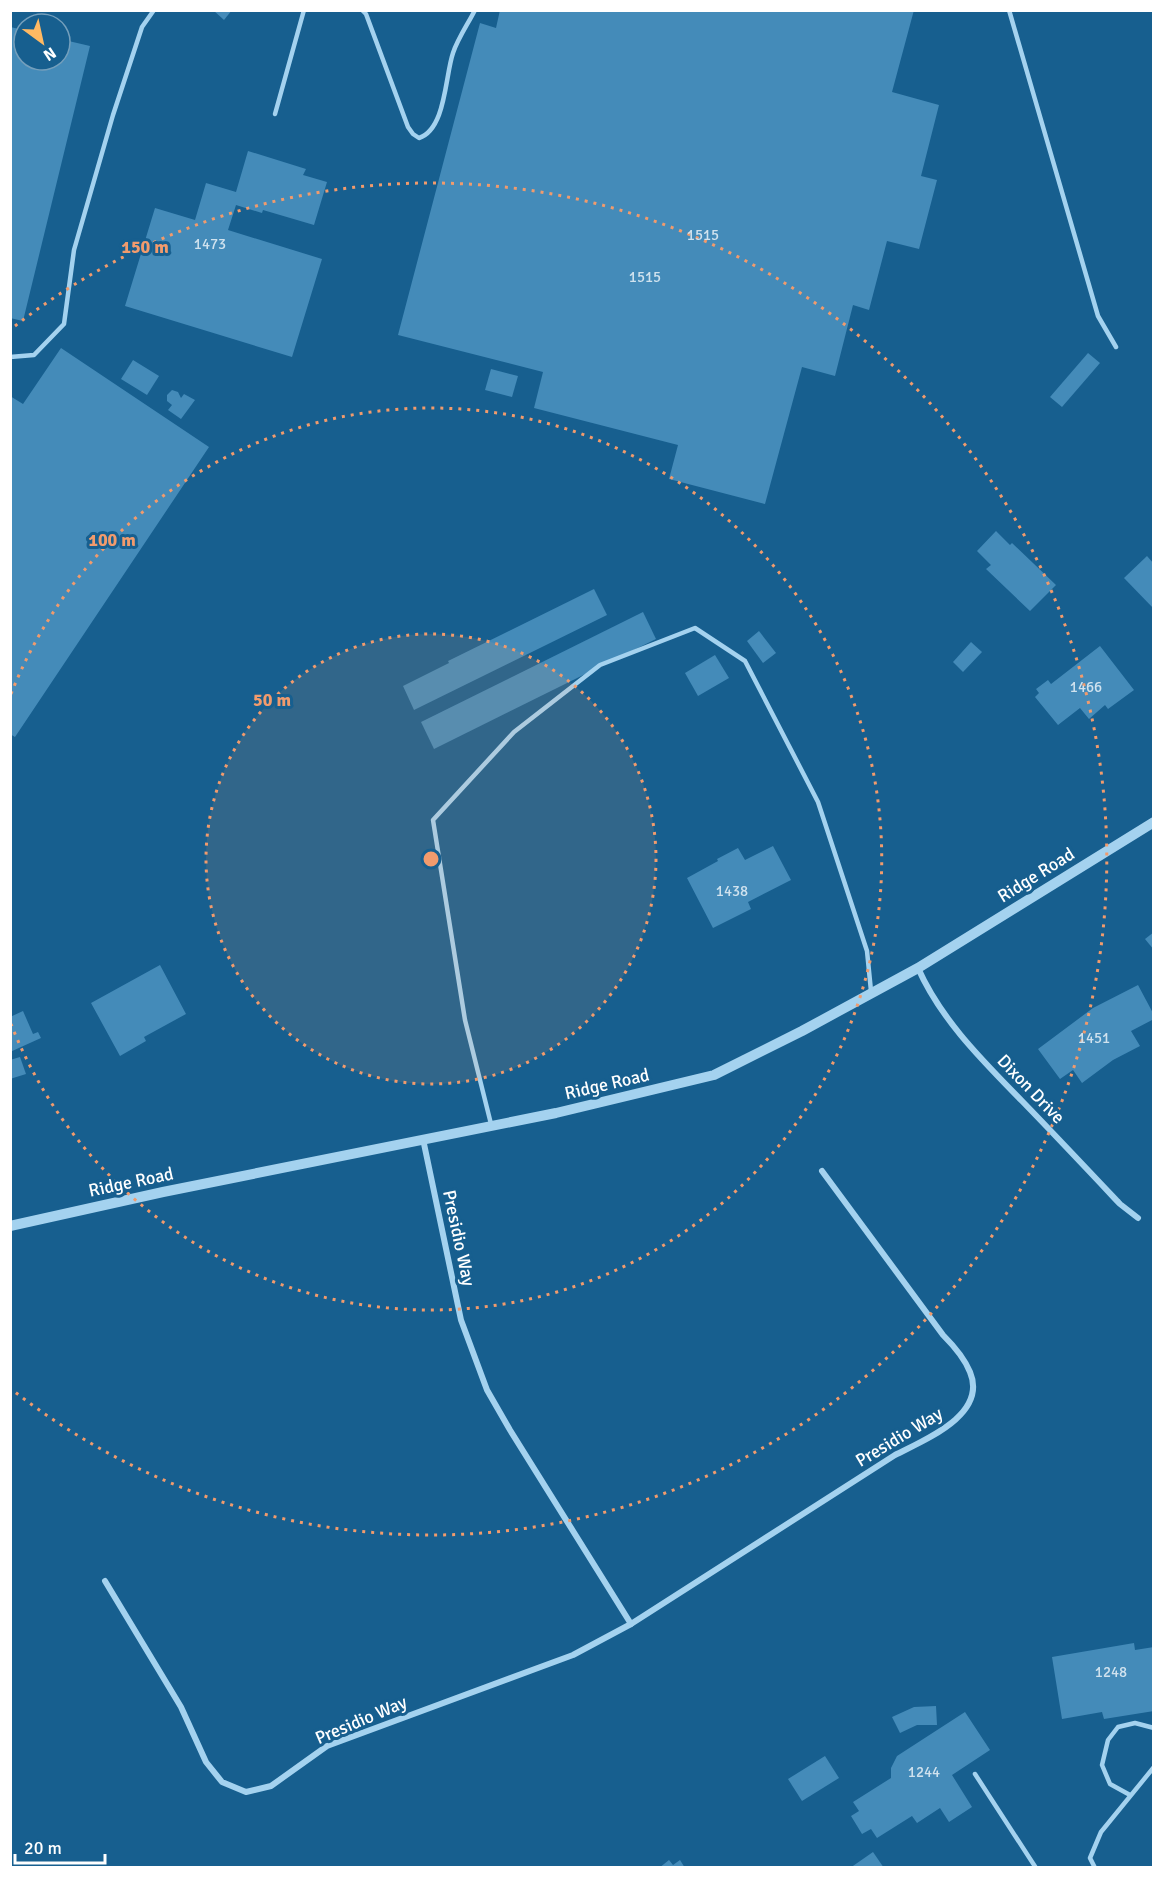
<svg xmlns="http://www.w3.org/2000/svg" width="1164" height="1878" font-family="Signika,sans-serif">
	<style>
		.building { fill: #448bb9 }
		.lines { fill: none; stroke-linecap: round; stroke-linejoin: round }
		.service { stroke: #a4d2ef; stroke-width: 4.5 }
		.minor { stroke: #a4d2ef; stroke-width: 6 }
		.tertiary { stroke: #a4d2ef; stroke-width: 10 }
		.ring { fill: none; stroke: #f19b6d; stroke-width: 3; stroke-dasharray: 3 6 }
		.labels { text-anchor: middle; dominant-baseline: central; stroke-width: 6; stroke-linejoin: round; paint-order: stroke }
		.number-label { font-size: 15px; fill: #d0e2ee }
		.street-label { font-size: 18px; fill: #fff; stroke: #175f8f }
		.centre { fill: #f19b6d; stroke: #175f8f; stroke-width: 3 }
		.ring-label { font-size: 18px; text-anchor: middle; font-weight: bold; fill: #f19b6d; stroke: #175f8f; stroke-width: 6; stroke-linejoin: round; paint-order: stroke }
	</style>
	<rect width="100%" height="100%" fill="#175f8f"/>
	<!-- building -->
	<g class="building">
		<path d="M 213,10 L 232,10 L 224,20 Z"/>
		<path d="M 500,10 L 914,10 L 892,92 L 939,105 L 921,176 L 937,180 L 919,249 L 887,241 L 869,310 L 853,305 L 835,376 L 802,367 L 765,504 L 669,479 L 678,445 L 534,408 L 543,372 L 398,335 L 480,23 L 496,28 Z"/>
		<path d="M 10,27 L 24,30 L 24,60 L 60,60 L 60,39 L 90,46 L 23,321 L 10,318 Z"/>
		<path d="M 248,151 L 306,169 L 303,175 L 327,182 L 314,225 L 263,210 L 262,213 L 236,205 L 228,230 L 322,259 L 292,357 L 125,306 L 155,208 L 195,220 L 206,183 L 236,192 Z"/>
		<path d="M 61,348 L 209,447 L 15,737 L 10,734 L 10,396 L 23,404 Z"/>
		<path d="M 1088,353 L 1100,363 L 1062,407 L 1050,397 Z"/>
		<path d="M 133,360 L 159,376 L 147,395 L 121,379 Z"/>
		<path d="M 491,369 L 518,376 L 512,397 L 485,390 Z"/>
		<path d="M 172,390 L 178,392 L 181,398 L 184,394 L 195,400 L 181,419 L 168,410 L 172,405 L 167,401 L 167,395 Z"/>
		<path d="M 996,531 L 1010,545 L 1012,543 L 1056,585 L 1030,611 L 986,569 L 991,565 L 977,551 Z"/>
		<path d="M 1147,556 L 1154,564 L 1154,609 L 1124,578 Z"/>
		<path d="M 594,589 L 607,615 L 414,710 L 403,686 L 449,663 L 448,661 Z"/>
		<path d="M 643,612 L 656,639 L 434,749 L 421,722 Z"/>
		<path d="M 759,631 L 776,653 L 763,663 L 747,641 Z"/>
		<path d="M 971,642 L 982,652 L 963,672 L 953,662 Z"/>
		<path d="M 1100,646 L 1134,690 L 1108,709 L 1105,705 L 1089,719 L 1080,708 L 1058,725 L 1035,697 L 1039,693 L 1036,689 L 1048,680 L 1051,684 Z"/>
		<path d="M 715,655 L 729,678 L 698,696 L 685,673 Z"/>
		<path d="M 773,846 L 791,880 L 748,902 L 751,909 L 713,928 L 687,878 L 718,861 L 717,859 L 738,848 L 745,860 Z"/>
		<path d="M 1154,932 L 1154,950 L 1145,939 Z"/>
		<path d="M 160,965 L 186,1014 L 144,1037 L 146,1041 L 120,1056 L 91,1003 Z"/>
		<path d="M 1138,985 L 1154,1015 L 1154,1019 L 1131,1031 L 1140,1046 L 1113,1060 L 1082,1083 L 1073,1070 L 1060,1079 L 1038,1049 L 1093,1008 Z"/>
		<path d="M 23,1011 L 33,1034 L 38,1032 L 41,1038 L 10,1052 L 10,1017 Z"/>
		<path d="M 20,1057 L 26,1074 L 10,1079 L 10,1060 Z"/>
		<path d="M 1134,1643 L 1135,1650 L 1154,1647 L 1154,1711 L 1104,1719 L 1102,1712 L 1062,1719 L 1052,1657 Z"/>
		<path d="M 936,1706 L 937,1725 L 917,1725 L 900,1733 L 892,1717 L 914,1707 Z"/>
		<path d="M 965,1712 L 990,1750 L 952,1775 L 972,1807 L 949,1822 L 940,1808 L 917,1823 L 912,1816 L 877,1838 L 871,1829 L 862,1834 L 851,1816 L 859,1811 L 853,1802 L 891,1778 L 891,1768 L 897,1756 Z"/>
		<path d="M 825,1756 L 839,1778 L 802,1801 L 788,1779 Z"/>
		<path d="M 873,1852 L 884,1868 L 850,1868 Z"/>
		<path d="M 669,1860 L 673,1865 L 680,1860 L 685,1868 L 659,1868 Z"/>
	</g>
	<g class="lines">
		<!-- service -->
		<g class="service">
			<path d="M 362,10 L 366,14 L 408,127 L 413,134 L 419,138 C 446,129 445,76 453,53 C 458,38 468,24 475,10"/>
			<path d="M 1009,10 L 1098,316 L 1116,347"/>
			<path d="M 275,114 L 304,10"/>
			<path d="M 10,357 L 34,355 L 64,324 L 74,250 L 113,115 L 142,27 L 154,10"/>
			<path d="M 491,1124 L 465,1020 L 433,820 L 514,732 L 600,665 L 695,628 L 745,661 L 818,802 L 867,951 L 871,991"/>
			<path d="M 975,1774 L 1036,1868"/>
			<path d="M 1130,1795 L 1110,1784 L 1102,1765 L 1108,1740 L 1118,1727 L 1135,1723 L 1154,1728"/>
			<path d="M 1095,1868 L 1090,1858 L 1101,1832 L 1154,1767"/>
		</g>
		<!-- minor -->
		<g class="minor">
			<path d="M 918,968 C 941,1020 983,1061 1022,1101 C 1055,1135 1087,1169 1120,1204 L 1138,1218"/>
			<path d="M 423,1139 L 461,1320 L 487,1390 L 510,1430 L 631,1624"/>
			<path d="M 105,1581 L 181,1707 L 206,1762 L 222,1782 L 246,1792 L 271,1786 L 327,1746 L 573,1655 L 631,1624 L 895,1455 C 924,1440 988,1415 970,1372 C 964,1357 954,1346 943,1335 L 822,1171"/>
		</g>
		<!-- tertiary -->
		<path class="tertiary" d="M 10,1226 L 163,1192 L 556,1113 L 714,1075 L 802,1031 L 918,968 L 1154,822"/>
	</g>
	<!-- distance rings -->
	<circle cx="431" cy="859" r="225" fill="#f19b6d" fill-opacity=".12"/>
	<g class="ring">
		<circle cx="431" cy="859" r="225"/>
		<path d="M11 694A451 451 0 1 1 11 1024"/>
		<path d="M15 326A676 676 0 1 1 15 1392"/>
	</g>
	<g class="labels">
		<!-- number labels -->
		<g class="number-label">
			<text x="703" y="235">1515</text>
			<text x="210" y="244">1473</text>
			<text x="645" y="277">1515</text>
			<text x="1086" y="687">1466</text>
			<text x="732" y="891">1438</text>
			<text x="1094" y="1038">1451</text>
			<text x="1111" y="1672">1248</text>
			<text x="924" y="1772">1244</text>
		</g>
		<!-- street labels -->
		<g class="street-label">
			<text transform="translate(1036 875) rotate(-32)">Ridge Road</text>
			<text transform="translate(607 1084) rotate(-13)">Ridge Road</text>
			<text transform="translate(1031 1089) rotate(46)">Dixon Drive</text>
			<text transform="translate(131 1182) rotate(-12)">Ridge Road</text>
			<text transform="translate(459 1238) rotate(78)">Presidio Way</text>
			<text transform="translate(899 1437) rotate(-31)">Presidio Way</text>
			<text transform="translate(361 1720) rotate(-23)">Presidio Way</text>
		</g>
	</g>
	<circle cx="431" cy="859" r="9" class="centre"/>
	<g class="ring-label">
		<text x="145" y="253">150 m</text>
		<text x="112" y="546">100 m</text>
		<text x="272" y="706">50 m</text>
	</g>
	<!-- border -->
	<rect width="1164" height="1878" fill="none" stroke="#ffffff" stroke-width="24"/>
	<!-- north arrow -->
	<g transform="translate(42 42) rotate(147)"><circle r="28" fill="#175f8f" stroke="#749fbc" stroke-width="1.5"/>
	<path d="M0-4.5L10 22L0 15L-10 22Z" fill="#ffb963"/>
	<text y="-9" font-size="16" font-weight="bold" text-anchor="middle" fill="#ffffff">N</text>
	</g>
	<!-- scale -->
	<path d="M15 1854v9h90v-9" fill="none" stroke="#ffffff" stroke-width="3"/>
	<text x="24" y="1854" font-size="18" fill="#ffffff" stroke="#175f8f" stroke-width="4.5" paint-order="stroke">20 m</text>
</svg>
